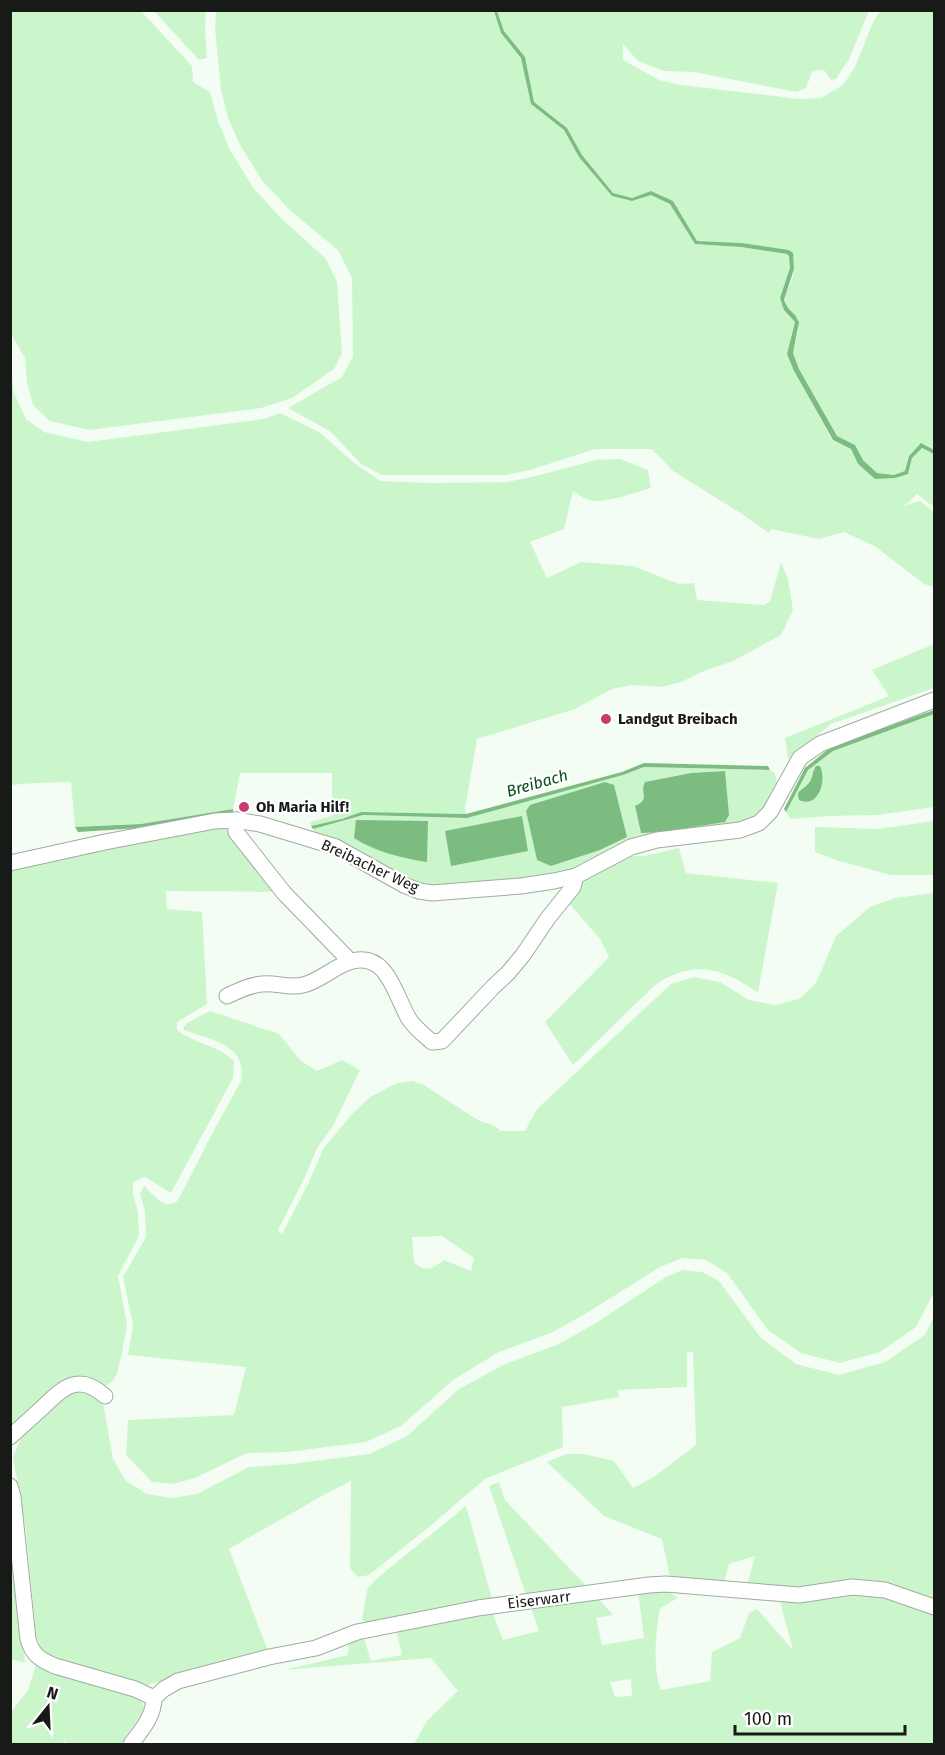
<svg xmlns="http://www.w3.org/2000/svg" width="945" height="1755" font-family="'Fira Sans',sans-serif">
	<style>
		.green { fill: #cbf6cc; fill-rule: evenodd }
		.water { fill: #7dbc80 }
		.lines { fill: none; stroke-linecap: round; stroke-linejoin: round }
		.minor-casing { stroke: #a1aba1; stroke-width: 17 }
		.minor { stroke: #fff; stroke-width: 15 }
		.poi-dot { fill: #c73b6e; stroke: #fff; stroke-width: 2 }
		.labels { text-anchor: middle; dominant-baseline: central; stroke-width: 4.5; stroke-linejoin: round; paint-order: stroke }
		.poi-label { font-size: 15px; font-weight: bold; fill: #171a17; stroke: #fff; text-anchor: start }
		.street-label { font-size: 15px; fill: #171a17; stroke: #fff }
		.water-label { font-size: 16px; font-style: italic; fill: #084f17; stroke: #fff }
	</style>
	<rect width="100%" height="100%" fill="#f3fdf3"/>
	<!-- green -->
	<g class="green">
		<path d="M 10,11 L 141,11 L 192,66 L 193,82 L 210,92 L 218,121 L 230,150 L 254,189 L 283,220 L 326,259 L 337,282 L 342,353 L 334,369 L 292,398 L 261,408 L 89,430 L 50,421 L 33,405 L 27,382 L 25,358 L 11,334 Z"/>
		<path d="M 154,11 L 206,11 L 205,29 L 207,58 L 199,60 Z"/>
		<path d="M 216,11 L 494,11 L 501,33 L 521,58 L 531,104 L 564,130 L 579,157 L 612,196 L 632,201 L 651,195 L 670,203 L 695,244 L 741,247 L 787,254 L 790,256 L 791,268 L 780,298 L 784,310 L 795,322 L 787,354 L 794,371 L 832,440 L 851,449 L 858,464 L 875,479 L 908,474 L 912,458 L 922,448 L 934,454 L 934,507 L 917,494 L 904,506 L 920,501 L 934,512 L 934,587 L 924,584 L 876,547 L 844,532 L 819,539 L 771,529 L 769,533 L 742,514 L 673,471 L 652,449 L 595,449 L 530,470 L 506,475 L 382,475 L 361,464 L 331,432 L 288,408 L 342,377 L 353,356 L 352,278 L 338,250 L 292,212 L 263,182 L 240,145 L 228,118 L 221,90 L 215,29 Z"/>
		<path d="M 497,11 L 869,11 L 849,59 L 836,79 L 831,80 L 825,71 L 818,70 L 812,72 L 806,88 L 796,92 L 694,72 L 664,71 L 638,61 L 623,44 L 623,60 L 659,80 L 681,85 L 800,99 L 821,98 L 843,85 L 855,67 L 873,22 L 880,11 L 934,11 L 934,450 L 921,444 L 909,456 L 906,471 L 894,475 L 877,473 L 863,460 L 855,445 L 837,436 L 799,369 L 793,353 L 798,332 L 795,315 C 774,297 793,290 794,270 C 794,264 790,256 789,250 L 742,243 L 697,241 L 673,201 L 651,191 L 632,198 L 613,193 L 582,155 L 567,128 L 534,102 L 525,57 L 504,31 Z"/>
		<path d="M 10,362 L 14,393 L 26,419 L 44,432 L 88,442 L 264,419 L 280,413 L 319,432 L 358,466 L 381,481 L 432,483 L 507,482 L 532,477 L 596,460 L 620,459 L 648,470 L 651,488 C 633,493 613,501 594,501 C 586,500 579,495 573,491 L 564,529 L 530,542 L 547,578 L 581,562 L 633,566 L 679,584 L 694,583 L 697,600 L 764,605 L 770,601 L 781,562 L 788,579 L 793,610 L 781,635 L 733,661 L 704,671 L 681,682 L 661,687 L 632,685 L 612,689 L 575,709 L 477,739 L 465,809 L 466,814 L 361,812 L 342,819 L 311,826 L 310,822 L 332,816 L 332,773 L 240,773 L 233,809 L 141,824 L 75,827 L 71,782 L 35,783 L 11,785 Z"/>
		<path d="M 934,644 L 934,688 L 831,724 L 788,759 L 785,738 L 889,696 L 872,670 Z"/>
		<path d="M 934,714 L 934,807 L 877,815 L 829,816 L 790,819 L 786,812 L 808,770 L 833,751 Z"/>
		<path d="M 644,767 L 770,770 L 775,773 L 778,785 L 774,798 L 753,821 L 661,834 L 562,875 L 462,887 L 420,885 L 316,834 L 313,829 L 363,815 L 467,818 L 623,775 ZM 725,771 L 641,833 L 635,807 C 650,799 639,794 645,782 L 691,773 ZM 526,811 L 627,837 L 600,850 L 551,866 L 537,859 Z"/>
		<path d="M 934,821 L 934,875 L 891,875 L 839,861 L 815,852 L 815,827 L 878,829 Z"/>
		<path d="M 223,826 L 233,833 L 281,892 L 166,891 L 167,909 L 202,912 L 207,1004 L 177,1022 L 177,1030 C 195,1044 216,1044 234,1061 L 233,1078 L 171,1193 L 145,1177 L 133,1182 L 133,1194 L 138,1212 L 139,1236 L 118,1276 L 127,1325 L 122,1353 L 117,1374 L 112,1382 L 105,1386 L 83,1379 L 11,1428 L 11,868 Z"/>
		<path d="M 679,848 L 686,873 L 778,883 L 758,992 C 747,986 736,978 724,974 C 699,964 675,971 654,986 L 573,1065 L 545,1022 L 609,957 L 600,939 L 567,901 L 584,880 L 622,856 L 644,856 Z"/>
		<path d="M 934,893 L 934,1292 L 916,1327 L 880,1352 L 840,1363 L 801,1353 L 768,1330 L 727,1273 L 706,1260 L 682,1258 L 660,1267 L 590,1311 L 553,1332 L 499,1352 L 453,1380 L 401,1426 L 366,1442 L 288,1452 L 247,1453 L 195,1478 L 173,1484 L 152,1482 L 126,1455 L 128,1420 L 234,1415 L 246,1367 L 128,1355 L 133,1325 L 123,1277 L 146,1237 L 145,1211 L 140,1194 L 144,1186 C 154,1195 165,1212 178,1200 L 212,1134 L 241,1081 C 248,1044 210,1040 184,1030 L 184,1027 L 187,1023 L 210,1011 L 279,1034 L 301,1061 L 317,1071 L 342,1060 L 360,1070 L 333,1126 L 317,1148 L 304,1179 L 278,1230 L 282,1234 L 309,1182 L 323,1149 L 351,1115 L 370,1097 L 397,1083 L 412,1081 L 424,1085 L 470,1115 L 480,1121 L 495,1126 L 501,1131 L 525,1131 L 537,1109 L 671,984 L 694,977 L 720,982 L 749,1000 L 775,1005 L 799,999 L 816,983 L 836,936 L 870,907 L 895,898 ZM 442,1236 L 474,1258 L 471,1271 L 444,1260 C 433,1269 425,1273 414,1262 L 412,1237 Z"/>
		<path d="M 683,1270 L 702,1272 L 719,1281 L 761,1338 L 796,1364 L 839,1375 L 885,1362 L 925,1335 L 934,1316 L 934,1602 L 747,1585 L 755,1556 L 729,1564 L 724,1583 L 670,1578 L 662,1539 L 604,1516 L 547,1462 L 566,1454 L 584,1454 L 614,1461 L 633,1488 L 654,1477 L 696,1445 L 693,1352 L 687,1352 L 687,1387 L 617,1390 L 619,1397 L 562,1407 L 563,1447 L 485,1479 L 429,1527 L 369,1575 L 358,1577 L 350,1568 L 351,1481 L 329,1492 L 229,1549 L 268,1651 L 148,1685 L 56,1660 L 42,1651 L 36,1635 L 26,1531 L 13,1457 L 23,1434 L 64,1394 L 78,1388 L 90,1391 L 103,1403 L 113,1459 L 126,1481 L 147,1494 L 172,1498 L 197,1494 L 249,1467 L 291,1464 L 369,1454 L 407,1436 L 459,1389 L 505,1364 L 559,1344 L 596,1323 L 666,1277 Z"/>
		<path d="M 499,1482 L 505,1500 L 590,1590 L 527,1598 L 489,1486 Z"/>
		<path d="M 466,1506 L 493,1602 L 368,1625 L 362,1620 L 367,1590 L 375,1580 Z"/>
		<path d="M 10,1522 L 25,1663 L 11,1659 Z"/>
		<path d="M 662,1587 L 678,1598 L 660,1608 C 656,1632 652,1668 661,1690 L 710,1681 L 712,1652 L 740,1638 L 749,1613 L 757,1609 L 793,1650 L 779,1598 L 854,1592 L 884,1595 L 934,1612 L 934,1744 L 414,1744 L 426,1722 L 458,1691 L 431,1658 L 284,1670 L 348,1655 L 349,1642 L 364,1638 L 371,1661 L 402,1655 L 396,1629 L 491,1609 L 503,1640 L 539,1631 L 530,1605 L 596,1596 L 613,1615 L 596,1618 L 602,1645 L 644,1638 L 638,1591 ZM 631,1679 L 632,1696 L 615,1697 L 610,1682 Z"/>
		<path d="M 36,1665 L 125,1692 L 142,1702 L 144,1708 L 142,1713 L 121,1744 L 67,1744 L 65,1741 L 62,1744 L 11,1744 L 11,1710 L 12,1711 L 28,1690 Z"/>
	</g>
	<!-- water -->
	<g class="water">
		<path d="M 494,11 L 497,11 L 504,31 L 525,57 L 534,102 L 567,128 L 582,155 L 613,193 L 632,198 L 651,191 L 673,201 L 697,241 L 742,243 L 789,250 L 793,253 L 794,269 L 784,300 L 788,308 L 795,315 L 799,322 L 793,353 L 799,369 L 837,436 L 855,445 L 863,460 L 877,473 L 894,475 L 905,471 L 909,456 L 921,443 L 934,450 L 934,454 L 922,448 L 912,458 L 908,474 L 895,478 L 875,479 L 858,464 L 851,449 L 833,440 L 794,371 L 787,354 L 795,322 L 784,310 L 780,298 L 790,268 L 789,256 L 787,254 L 741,247 L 695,244 L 670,204 L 651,195 L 632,201 L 612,196 L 579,157 L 564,130 L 531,104 L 521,58 L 501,33 Z"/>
		<path d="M 934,710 L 934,714 L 833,751 L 808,770 L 786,812 L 784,809 L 805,768 L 831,747 Z"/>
		<path d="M 644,763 L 768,766 L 770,770 L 644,767 L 623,775 L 467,818 L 363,815 L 313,829 L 311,826 L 342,819 L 361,812 L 466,814 L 622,772 Z"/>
		<path d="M 816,766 L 820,766 C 827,780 819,809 799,800 C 799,798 798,797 798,795 C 798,790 805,788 808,784 C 813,779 812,772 816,766 Z"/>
		<path d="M 725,771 L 729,815 L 725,822 L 661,832 L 641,833 L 635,806 C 651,799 639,794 645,782 L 691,773 Z"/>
		<path d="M 605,782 L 614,785 L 627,837 L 600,850 L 551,866 L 537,860 L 526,811 L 530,805 Z"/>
		<path d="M 233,809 L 233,815 L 141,828 L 78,832 L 75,827 L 141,824 Z"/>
		<path d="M 522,816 L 528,851 L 451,866 L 445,831 Z"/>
		<path d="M 356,820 L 428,821 L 427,862 C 401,858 376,852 354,838 Z"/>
	</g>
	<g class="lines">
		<!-- minor casing -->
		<g class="minor-casing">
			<g id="minor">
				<path d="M 236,820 L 236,832 L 284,893 L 350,961"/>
				<path d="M 10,863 L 105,842 L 215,821 L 236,820 L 260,824 L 336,847 L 404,885 L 419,891 L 432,893 L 521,886 L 554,881 L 576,876 L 631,847 L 657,840 L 740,830 L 759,823 L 770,812 L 800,758 L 820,744 L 934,700"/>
				<path d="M 227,996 C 238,991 249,985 262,984 C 275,982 289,989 303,985 C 321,981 335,965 353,961 C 388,952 396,998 409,1019 C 415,1028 424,1035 432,1042 L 442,1041 L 493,987 L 508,973 L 523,955 L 548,918 L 573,887 L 576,876"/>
				<path d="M 10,1437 C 21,1427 31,1418 42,1408 C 63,1388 78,1372 105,1396"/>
				<path d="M 10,1486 L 13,1497 L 28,1639 C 32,1655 41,1660 55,1666 L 135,1689 L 154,1698"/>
				<path d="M 154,1698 L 164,1689 L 178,1681 L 269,1657 L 316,1648 L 357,1632 L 478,1608 L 649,1585 L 666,1584 L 799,1595 L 852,1587 L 885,1590 L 934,1607"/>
				<path d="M 131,1744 C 141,1731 154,1716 154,1698"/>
			</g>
		</g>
		<!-- minor -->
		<use href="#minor" class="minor"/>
	</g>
	<!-- markers -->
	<g class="poi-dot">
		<circle cx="606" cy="719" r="6"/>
		<circle cx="244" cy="807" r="6"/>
	</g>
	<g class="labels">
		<!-- poi labels -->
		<g class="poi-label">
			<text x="618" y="719">Landgut Breibach</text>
			<text x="256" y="807">Oh Maria Hilf!</text>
		</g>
		<!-- street labels -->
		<g class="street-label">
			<text transform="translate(370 866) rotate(25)">Breibacher Weg</text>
			<text transform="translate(539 1600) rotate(-7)">Eiserwarr</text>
		</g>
		<!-- water labels -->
		<g class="water-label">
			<text transform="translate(537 783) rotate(-16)">Breibach</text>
		</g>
	</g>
	<!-- border -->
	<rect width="945" height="1755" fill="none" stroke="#171a17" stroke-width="24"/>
	<!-- north arrow -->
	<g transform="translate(48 1707) rotate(18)" stroke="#ffffff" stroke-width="4.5" paint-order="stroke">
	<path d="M0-4.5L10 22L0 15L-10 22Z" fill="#171a17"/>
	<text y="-9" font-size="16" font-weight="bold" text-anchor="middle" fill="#171a17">N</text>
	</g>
	<!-- scale -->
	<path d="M735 1725v9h170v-9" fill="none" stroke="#171a17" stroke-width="3"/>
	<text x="744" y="1725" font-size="18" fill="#171a17" stroke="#ffffff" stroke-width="4.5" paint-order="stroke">100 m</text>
</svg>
